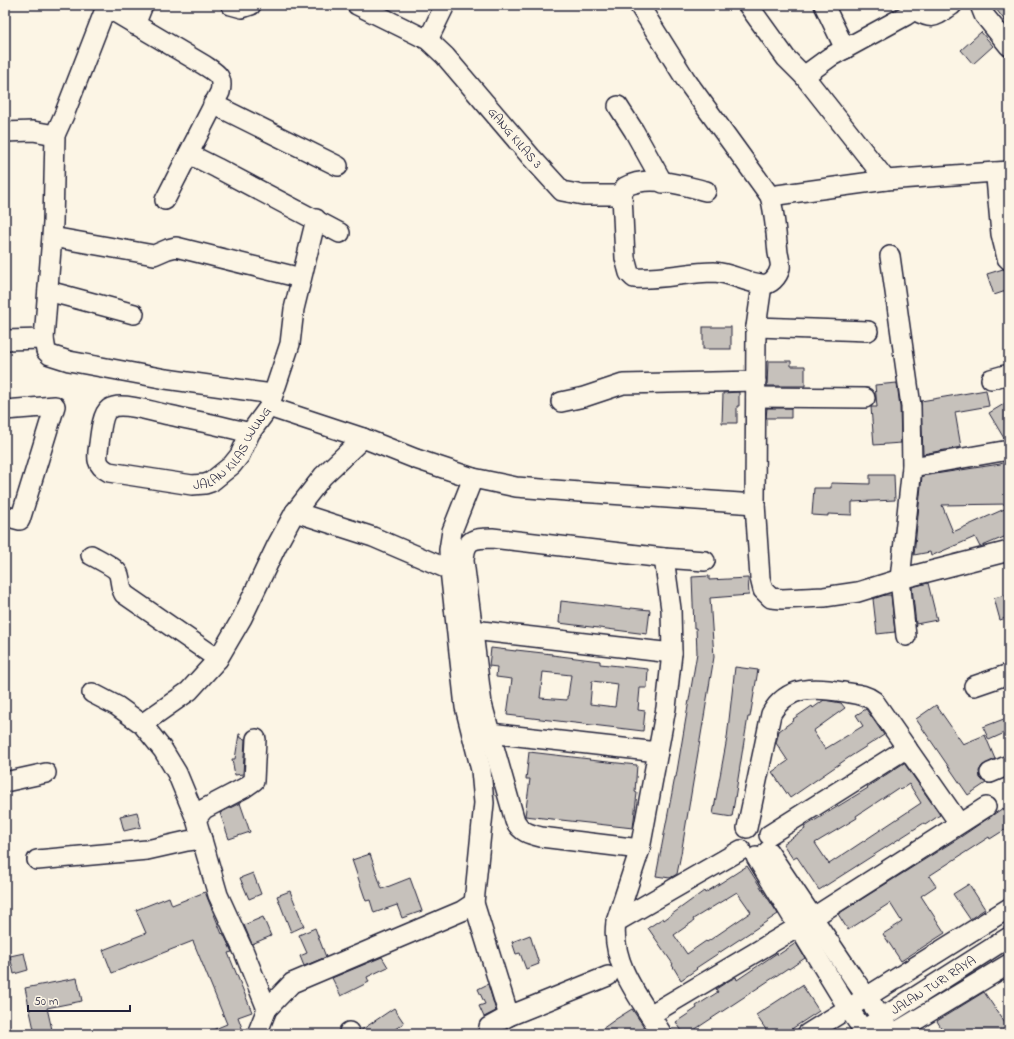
<svg xmlns="http://www.w3.org/2000/svg" width="1014" height="1039" font-family="'Indie Flower',sans-serif">
	<style>
		.building { fill: #c6c1bb; stroke: #22223b; fill-rule: evenodd }
		.lines { fill: none; stroke-linecap: round; stroke-linejoin: round }
		.minor-casing { stroke: #22223b; stroke-width: 22 }
		.minor { stroke: #fcf5e5; stroke-width: 19 }
		.labels { text-anchor: middle; dominant-baseline: central; stroke-width: 4; stroke-linejoin: round; paint-order: stroke }
		.street-label { font-size: 13px; fill: #22223b; stroke: #fcf5e5 }
	</style>
	<rect width="100%" height="100%" fill="#fcf5e5"/>
	<filter id="ink" filterUnits="userSpaceOnUse"><feTurbulence type="fractalNoise" baseFrequency=".025" numOctaves="2"/><feDisplacementMap in="SourceGraphic" scale="8" xChannelSelector="R" yChannelSelector="G"/><feConvolveMatrix kernelMatrix="1 2 1 2 8 2 1 2 1" color-interpolation-filters="sRGB"/></filter>
	<g filter="url(#ink)">
		<!-- building -->
		<g class="building">
			<path d="M 993,5 L 1009,5 L 1009,26 Z"/>
			<path d="M 981,32 L 993,46 L 973,64 L 961,50 Z"/>
			<path d="M 1003,269 L 1008,271 L 1009,275 L 1009,290 L 994,295 L 987,274 Z"/>
			<rect x="703" y="327" width="28" height="22"/>
			<path d="M 768,361 L 791,361 L 791,366 L 805,366 L 805,386 L 767,386 Z"/>
			<path d="M 897,383 L 900,407 L 901,443 L 874,445 L 871,407 L 877,407 L 875,385 Z"/>
			<path d="M 986,390 L 989,406 L 955,412 L 961,447 L 923,454 L 921,401 Z"/>
			<path d="M 739,392 L 739,406 L 737,406 L 737,423 L 722,423 L 723,393 Z"/>
			<path d="M 1009,401 L 1009,439 L 1005,440 L 989,413 Z"/>
			<path d="M 767,408 L 791,408 L 791,418 L 766,418 Z"/>
			<path d="M 1009,461 L 1009,504 L 942,505 L 953,532 L 1009,507 L 1009,535 L 980,547 L 975,537 L 931,556 L 930,552 L 914,555 L 922,476 L 1000,464 Z"/>
			<path d="M 870,475 L 894,475 L 895,500 L 852,502 L 852,515 L 828,514 L 828,516 L 812,515 L 814,488 L 831,488 L 831,483 L 870,484 Z"/>
			<path d="M 709,576 L 709,580 L 748,578 L 749,595 L 710,598 L 714,657 L 681,854 L 677,874 L 670,878 L 656,876 L 675,777 L 676,777 L 697,653 L 696,628 L 694,628 L 692,577 Z"/>
			<path d="M 928,583 L 937,620 L 916,624 L 912,587 Z"/>
			<path d="M 1009,594 L 1009,617 L 1000,620 L 994,598 Z"/>
			<path d="M 885,595 L 891,595 L 895,632 L 877,634 L 873,599 Z"/>
			<path d="M 561,601 L 631,609 L 631,608 L 650,610 L 647,634 L 559,623 Z"/>
			<path d="M 491,648 L 516,651 L 516,650 L 552,654 L 552,655 L 600,661 L 600,664 L 648,669 L 647,688 L 640,688 L 638,710 L 645,711 L 643,731 L 507,715 L 512,679 L 496,677 L 497,667 L 489,666 ZM 543,672 L 571,675 L 568,696 L 567,696 L 567,700 L 540,698 ZM 592,681 L 618,684 L 615,707 L 590,704 Z"/>
			<path d="M 735,667 L 758,670 L 750,717 L 748,717 L 744,741 L 732,817 L 713,814 L 727,738 Z"/>
			<path d="M 824,700 L 841,703 L 845,708 L 813,731 L 825,749 L 863,726 L 856,715 L 866,709 L 884,735 L 848,758 L 790,798 L 772,772 L 788,761 L 776,743 L 779,731 L 794,720 L 793,719 L 812,706 L 813,708 Z"/>
			<path d="M 936,705 L 963,744 L 985,735 L 995,759 L 982,766 L 979,771 L 980,778 L 986,783 L 968,795 L 916,719 Z"/>
			<path d="M 1009,717 L 1009,731 L 989,740 L 983,727 Z"/>
			<path d="M 239,734 L 240,734 L 241,738 L 245,739 L 243,774 L 235,775 L 232,759 L 235,759 Z"/>
			<path d="M 529,752 L 590,759 L 589,760 L 637,765 L 635,792 L 637,793 L 633,828 L 525,816 L 530,779 L 526,779 Z"/>
			<path d="M 904,763 L 940,815 L 925,825 L 924,823 L 819,890 L 797,857 L 793,859 L 783,844 L 805,829 L 804,827 L 868,788 L 867,787 ZM 909,784 L 921,803 L 829,864 L 815,843 L 857,818 L 856,816 L 898,788 L 900,790 Z"/>
			<path d="M 240,803 L 250,832 L 229,839 L 220,813 Z"/>
			<path d="M 1003,808 L 1009,817 L 1009,827 L 990,839 L 989,837 L 929,876 L 936,886 L 921,896 L 945,933 L 901,961 L 883,934 L 902,922 L 890,903 L 848,930 L 838,914 L 962,836 Z"/>
			<path d="M 137,812 L 141,827 L 124,831 L 120,816 Z"/>
			<path d="M 370,854 L 382,889 L 410,878 L 422,911 L 402,918 L 397,905 L 374,913 L 370,900 L 366,901 L 352,860 Z"/>
			<path d="M 747,866 L 778,914 L 696,968 L 697,969 L 681,980 L 672,965 L 673,964 L 648,928 L 663,918 L 664,920 L 704,891 L 705,893 ZM 737,892 L 751,912 L 707,942 L 706,941 L 687,954 L 674,935 L 694,921 L 693,919 Z"/>
			<path d="M 253,873 L 261,894 L 249,899 L 240,878 Z"/>
			<path d="M 969,884 L 985,909 L 970,919 L 953,894 Z"/>
			<path d="M 290,891 L 304,926 L 291,932 L 277,896 Z"/>
			<path d="M 205,892 L 222,934 L 223,933 L 232,952 L 228,953 L 252,1012 L 238,1017 L 243,1031 L 236,1034 L 203,1034 L 227,1024 L 193,941 L 112,973 L 103,950 L 146,933 L 136,910 L 169,897 L 172,905 Z"/>
			<path d="M 263,917 L 271,936 L 252,944 L 244,925 Z"/>
			<path d="M 315,928 L 326,957 L 304,966 L 300,956 L 307,953 L 299,935 Z"/>
			<path d="M 530,935 L 539,964 L 526,969 L 520,953 L 516,954 L 512,942 Z"/>
			<path d="M 796,943 L 805,958 L 789,969 L 788,968 L 688,1034 L 684,1034 L 676,1022 L 697,1008 L 696,1006 L 718,992 L 716,989 L 730,980 L 736,977 L 737,980 L 777,953 L 778,955 Z"/>
			<path d="M 24,953 L 28,970 L 14,974 L 10,956 Z"/>
			<path d="M 382,957 L 388,967 L 367,977 L 369,982 L 341,996 L 332,978 Z"/>
			<path d="M 77,978 L 82,1001 L 47,1008 L 53,1034 L 35,1034 L 25,988 Z"/>
			<path d="M 488,984 L 496,1011 L 484,1017 L 479,1006 L 485,1004 L 478,989 Z"/>
			<path d="M 802,985 L 819,1011 L 784,1034 L 769,1034 L 756,1015 Z"/>
			<path d="M 984,992 L 1009,1029 L 1009,1034 L 945,1034 L 937,1021 Z"/>
			<path d="M 394,1008 L 404,1023 L 388,1034 L 361,1034 L 360,1031 Z"/>
			<path d="M 632,1009 L 649,1034 L 595,1034 L 616,1019 Z"/>
		</g>
		<g class="lines">
			<!-- minor casing -->
			<g class="minor-casing">
				<g id="minor">
					<path d="M 103,5 L 204,65 C 216,73 224,76 220,92 L 165,200"/>
					<path d="M 231,5 L 242,8 L 251,5"/>
					<path id="s1" d="M 357,5 L 428,40 L 445,56 L 531,157 L 562,191 L 583,195 L 622,195"/>
					<path d="M 639,5 L 686,80 L 770,196 L 886,180 L 1009,171"/>
					<path d="M 748,5 L 786,58 L 804,76 L 886,180"/>
					<path d="M 824,5 L 845,49"/>
					<path d="M 980,5 L 984,15 L 1009,46"/>
					<path d="M 106,7 L 64,115 L 55,135 L 53,223 L 44,339 L 46,351 L 50,355 L 69,361 L 166,379 L 272,394"/>
					<path d="M 914,10 C 934,21 934,17 952,5"/>
					<path d="M 135,25 L 143,5"/>
					<path d="M 428,40 L 445,5"/>
					<path d="M 804,76 L 830,57 L 905,16 L 914,10 L 916,5"/>
					<path d="M 213,104 L 338,166"/>
					<path d="M 618,106 L 634,131 L 663,183"/>
					<path d="M 5,132 L 33,131 L 55,135"/>
					<path d="M 189,154 L 217,168 L 340,233"/>
					<path d="M 994,172 L 996,178 L 1001,234 L 1007,258 L 1009,260"/>
					<path d="M 706,191 C 682,185 648,174 625,187 L 622,195 L 625,258 L 629,273 L 634,278 C 661,280 687,272 714,272 C 731,273 744,282 761,284 C 770,286 778,277 780,268 C 781,264 779,258 778,253 C 776,234 775,214 770,196"/>
					<path d="M 52,237 L 154,255 L 168,249 L 176,247 L 301,278"/>
					<path d="M 890,256 L 911,406 L 912,467 L 900,579 L 906,636"/>
					<path d="M 762,285 L 756,327 L 755,504 L 760,578 L 763,590 L 771,598 L 782,599 L 824,597 L 858,592 L 900,579 L 1009,551"/>
					<path d="M 48,291 L 134,314"/>
					<path d="M 756,327 L 868,331"/>
					<path d="M 5,340 L 44,339"/>
					<path d="M 991,379 L 1005,375 L 1009,375"/>
					<path d="M 756,397 L 865,398"/>
					<path d="M 561,402 L 584,397 L 623,384 L 756,381"/>
					<path d="M 269,407 L 363,438 L 416,459 L 473,478 L 516,487 L 580,492 L 755,504"/>
					<path d="M 5,410 L 55,406 L 20,520 L 5,516"/>
					<path id="s2" d="M 250,433 C 223,426 196,421 169,415 C 153,412 137,406 121,406 C 117,406 112,407 109,409 C 102,414 100,436 99,444 C 97,457 95,465 109,472 L 192,485 L 205,484 L 211,482 L 232,465 L 240,455 L 250,433 L 269,407 L 290,344 L 294,309 L 316,219"/>
					<path d="M 912,467 L 1009,450"/>
					<path d="M 295,512 L 373,537 L 450,570"/>
					<path d="M 91,555 C 98,559 117,568 119,575 C 121,582 120,587 124,594 L 218,659"/>
					<path d="M 473,630 L 672,653"/>
					<path d="M 974,686 L 1009,674"/>
					<path d="M 92,693 L 117,706 L 142,724 L 163,750 L 177,773 L 196,819 L 218,895 L 244,952 L 267,1009"/>
					<path d="M 142,724 L 189,691 L 218,659 L 242,618 L 277,545 L 295,512 L 323,476 L 363,438"/>
					<path d="M 490,733 L 515,821 C 521,832 529,834 541,837 L 640,849"/>
					<path d="M 658,752 L 490,733 L 482,704 L 464,561 C 465,540 472,538 492,538 L 664,558 L 705,561"/>
					<path d="M 990,773 L 1009,765"/>
					<path d="M 5,782 L 46,773"/>
					<path d="M 196,819 L 204,809 L 244,788 L 254,781 L 256,739"/>
					<path d="M 747,828 L 771,714 C 787,685 815,687 844,692 C 855,694 865,694 874,701 L 959,823"/>
					<path d="M 769,835 L 907,748"/>
					<path d="M 768,851 L 854,979 L 893,1034"/>
					<path d="M 756,857 L 848,1008 L 866,1034"/>
					<path d="M 37,860 L 147,850 L 187,841 L 202,839"/>
					<path d="M 474,903 L 509,1016"/>
					<path d="M 616,922 L 741,850"/>
					<path d="M 650,1015 L 798,927 L 986,807"/>
					<path id="s3" d="M 871,1025 L 1009,937"/>
					<path d="M 349,1032 L 350,1034"/>
					<path d="M 257,1034 L 267,1009 L 292,983 L 462,911 L 474,903 L 484,803 L 481,770 L 465,707 L 450,570 L 449,550 L 452,531 L 473,478"/>
					<path d="M 488,1034 L 489,1027 L 509,1016 L 608,976"/>
					<path d="M 662,1034 C 641,1000 610,964 616,922 L 640,849 L 666,708 L 672,653 L 671,609 L 664,558"/>
					<path d="M 807,1034 L 1009,908"/>
					<path d="M 893,1034 L 1009,964"/>
				</g>
			</g>
			<!-- minor -->
			<use href="#minor" class="minor"/>
		</g>
	</g>
	<g class="labels">
		<!-- street labels -->
		<g class="street-label">
			<text stroke="none"><textPath href="#s1" startOffset="210">GANG KILAS 3</textPath></text>
			<text stroke="none"><textPath href="#s2" startOffset="356">JALAN KILAS UJUNG</textPath></text>
			<text stroke="none"><textPath href="#s3" startOffset="74">JALAN TURI RAYA</textPath></text>
		</g>
	</g>
	<!-- margin -->
	<rect width="1014" height="1039" fill="none" stroke="#fcf5e5" stroke-width="20"/>
	<rect x="10" y="10" width="994" height="1019" fill="none" stroke="#22223b" stroke-width="1.5" filter="url(#ink)"/>
	<!-- scale -->
	<path d="M28 1005v6h102v-6" fill="none" stroke="#22223b" stroke-width="2"/>
	<text x="34" y="1005" font-size="12" fill="#22223b" stroke="#fcf5e5" stroke-width="3" paint-order="stroke">50 m</text>
</svg>
